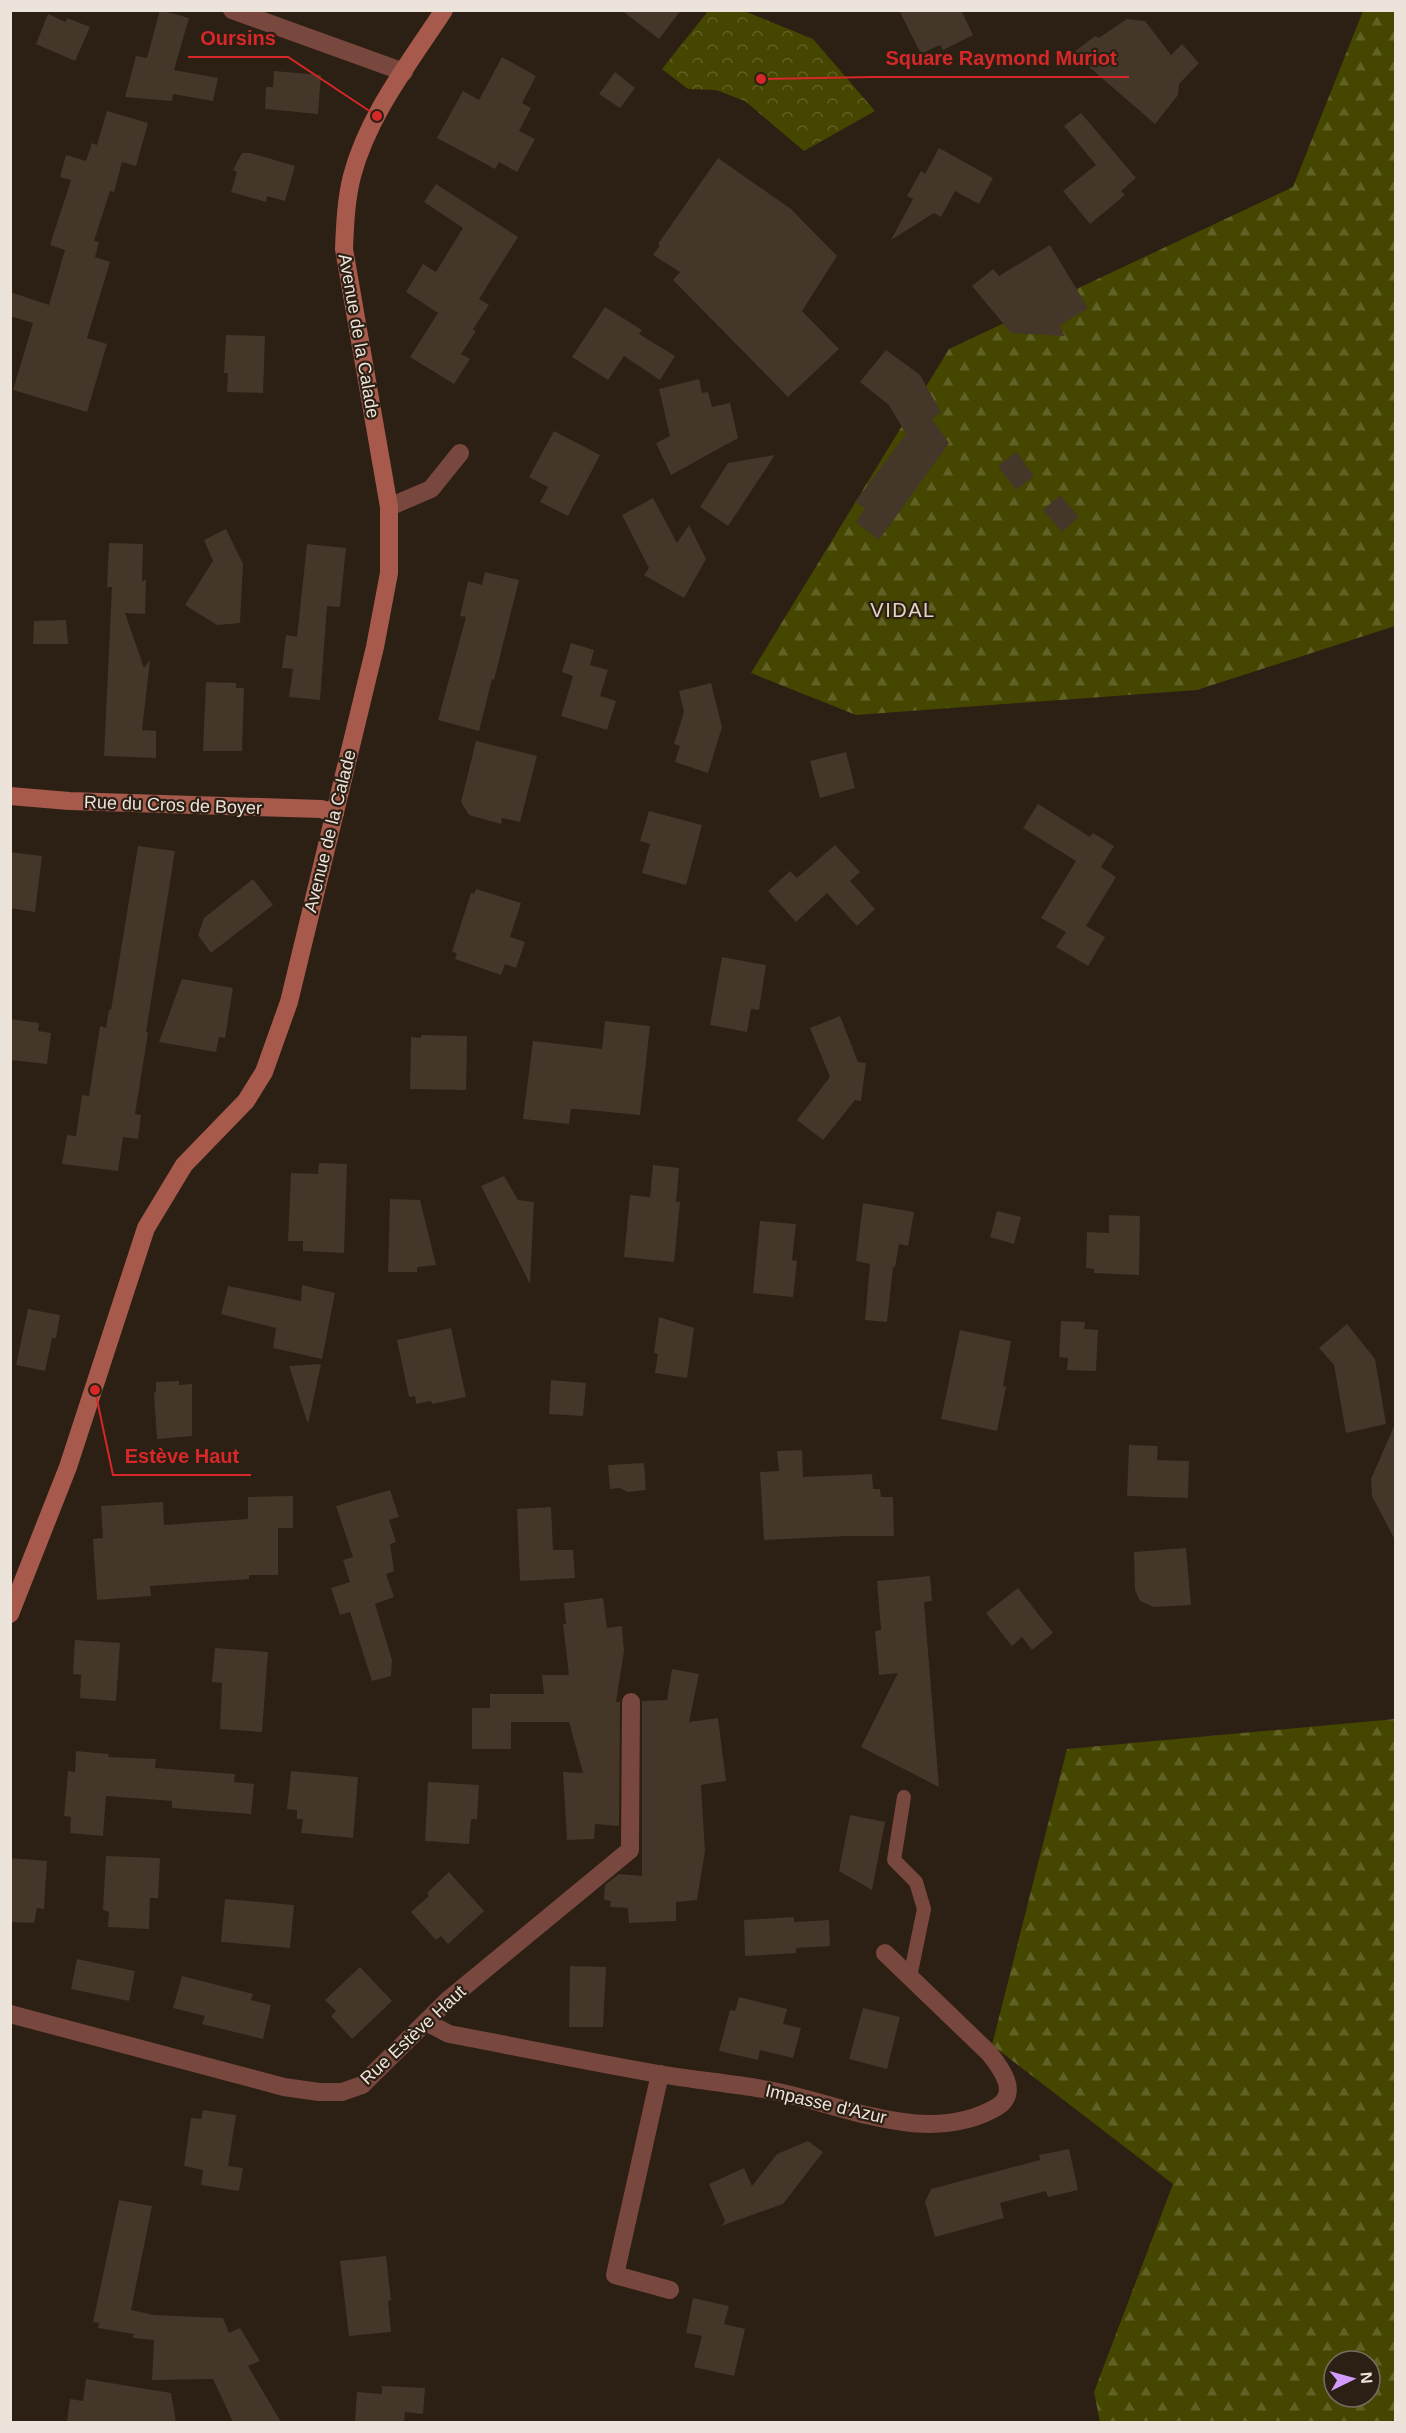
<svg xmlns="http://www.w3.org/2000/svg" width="1406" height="2433" font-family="Helvetica,sans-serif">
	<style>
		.forest { fill: url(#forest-firs); fill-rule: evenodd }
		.park { fill: url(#park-crowns) }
		.building { fill: #443629 }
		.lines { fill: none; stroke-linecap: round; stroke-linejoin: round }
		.lane { stroke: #78473e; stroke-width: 14 }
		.street { stroke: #78473e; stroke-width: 18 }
		.secondary { stroke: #a75a4c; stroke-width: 18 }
		.labels { text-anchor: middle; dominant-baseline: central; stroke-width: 4.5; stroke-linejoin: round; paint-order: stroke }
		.street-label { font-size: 18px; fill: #ece3da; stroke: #2c1f13 }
		.neighbourhood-label { font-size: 20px; letter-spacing: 1.5px; fill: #e5d4c3; stroke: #2c1f13 }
		.leader { fill: none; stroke: #d62828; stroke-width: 2 }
		.callout-dot { fill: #d62828; stroke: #2c1f13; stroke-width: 2 }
		.callout-label { font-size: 20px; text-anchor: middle; font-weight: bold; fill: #d62828; stroke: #2c1f13; stroke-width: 4.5; stroke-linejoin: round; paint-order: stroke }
	</style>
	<defs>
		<pattern id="forest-firs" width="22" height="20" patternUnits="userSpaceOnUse" patternTransform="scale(1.5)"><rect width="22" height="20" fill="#454600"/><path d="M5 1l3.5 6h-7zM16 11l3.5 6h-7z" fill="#606125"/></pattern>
		<pattern id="park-crowns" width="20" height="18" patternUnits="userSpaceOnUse" patternTransform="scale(1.5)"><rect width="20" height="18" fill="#454600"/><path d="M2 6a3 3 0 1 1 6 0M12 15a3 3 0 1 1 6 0" fill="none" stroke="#606125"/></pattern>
	</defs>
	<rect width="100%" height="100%" fill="#2c1f13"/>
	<!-- forest -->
	<g class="forest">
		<path d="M 1363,11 L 1395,11 L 1395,626 L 1197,690 L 856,715 L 751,673 L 949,349 L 1293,187 Z"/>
		<path d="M 1395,1719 L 1395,2422 L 1100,2422 L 1094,2392 L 1173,2184 L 992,2045 L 1067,1749 ZM 1334,2361 L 1370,2361 L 1370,2397 L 1334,2397 Z"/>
	</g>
	<!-- park -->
	<path class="park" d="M 708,11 L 744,11 L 813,39 L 875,111 L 804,151 L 745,101 L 716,90 L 688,89 L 662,69 Z"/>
	<!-- building -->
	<g class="building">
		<path d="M 160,10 L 189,18 L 174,70 L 218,78 L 213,101 L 173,94 L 172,101 L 125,97 L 136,56 L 147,58 Z"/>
		<path d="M 621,10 L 681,10 L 659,39 Z"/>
		<path d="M 899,10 L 961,10 L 973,35 L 943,50 L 940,45 L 921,54 Z"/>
		<path d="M 48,14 L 66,22 L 67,18 L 90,27 L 75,61 L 36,44 Z"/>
		<path d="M 1127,19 L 1145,21 L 1171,55 L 1182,44 L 1199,63 L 1179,84 L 1178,95 L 1155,124 L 1073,53 L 1095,36 L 1099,38 Z"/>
		<path d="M 502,57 L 536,76 L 522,103 L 531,108 L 519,131 L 535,139 L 517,172 L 499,162 L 495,169 L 437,138 L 463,91 L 479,100 Z"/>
		<path d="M 274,71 L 321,75 L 318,114 L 265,109 L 266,87 L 273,87 Z"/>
		<path d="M 615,72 L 635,88 L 620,108 L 599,94 Z"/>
		<path d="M 107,111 L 148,123 L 136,166 L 122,162 L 114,192 L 110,191 L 94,241 L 99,242 L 95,257 L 110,262 L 87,338 L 107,344 L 87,412 L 13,390 L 33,323 L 10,316 L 10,292 L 49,305 L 65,250 L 50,245 L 71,180 L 60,177 L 66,155 L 86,161 L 92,143 L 97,145 Z"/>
		<path d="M 1081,113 L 1136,178 L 1121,191 L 1125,195 L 1090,224 L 1063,191 L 1096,165 L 1064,126 Z"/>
		<path d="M 939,148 L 993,178 L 979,204 L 955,191 L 941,217 L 934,213 L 891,240 L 913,199 L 907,196 L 921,171 L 925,174 Z"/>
		<path d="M 242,153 L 251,153 L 295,166 L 285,201 L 267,196 L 266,202 L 231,192 L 237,172 L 233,170 Z"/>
		<path d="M 718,158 L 791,209 L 837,256 L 802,311 L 839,349 L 788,397 L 673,280 L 680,272 L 653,255 L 660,245 L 658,244 Z"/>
		<path d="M 436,184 L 518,237 L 479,299 L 489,305 L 473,329 L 476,331 L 461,354 L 470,359 L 454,384 L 410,357 L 438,313 L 406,292 L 423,264 L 436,272 L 463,228 L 424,202 Z"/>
		<path d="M 1050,245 L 1088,308 L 1059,326 L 1065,336 L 1011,333 L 972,286 L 993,269 L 999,276 Z"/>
		<path d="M 605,307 L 642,330 L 639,334 L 675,356 L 660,380 L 624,356 L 608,380 L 572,357 Z"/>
		<path d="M 226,335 L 265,336 L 263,393 L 227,392 L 228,373 L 224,373 Z"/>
		<path d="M 886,350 L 920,375 L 941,412 L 932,419 L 949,443 L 879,540 L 856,522 L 865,508 L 855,502 L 906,434 L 889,405 L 860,382 Z"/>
		<path d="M 699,379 L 702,393 L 708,392 L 712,407 L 730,403 L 738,438 L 671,475 L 656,443 L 670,436 L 659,389 Z"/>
		<path d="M 554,431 L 600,455 L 568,516 L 540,502 L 548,487 L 529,477 Z"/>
		<path d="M 1016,452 L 1034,476 L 1016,490 L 998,466 Z"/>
		<path d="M 775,455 L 728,526 L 700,507 L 728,463 Z"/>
		<path d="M 1060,495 L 1079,517 L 1062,532 L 1043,510 Z"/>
		<path d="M 653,498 L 677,543 L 689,525 L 706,559 L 684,598 L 644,575 L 649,568 L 622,515 Z"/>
		<path d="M 226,529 L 243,564 L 240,623 L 217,625 L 185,605 L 213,561 L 204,540 Z"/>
		<path d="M 109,543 L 143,544 L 142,581 L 146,580 L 145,614 L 125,613 L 144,668 L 150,660 L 142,730 L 156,731 L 156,758 L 104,756 L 112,587 L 107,587 Z"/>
		<path d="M 307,544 L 346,548 L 340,607 L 327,606 L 320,700 L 289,697 L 293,669 L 282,668 L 286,635 L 297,637 Z"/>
		<path d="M 485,572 L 519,580 L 494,680 L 492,679 L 479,731 L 438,720 L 466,617 L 460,616 L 468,581 L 482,585 Z"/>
		<path d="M 66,620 L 68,644 L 33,644 L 34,621 Z"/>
		<path d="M 571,643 L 594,650 L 590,665 L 608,670 L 600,696 L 616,701 L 607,730 L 561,716 L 573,676 L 562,672 Z"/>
		<path d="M 206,682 L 236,683 L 236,688 L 244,688 L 242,751 L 203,751 Z"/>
		<path d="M 711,683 L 722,727 L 708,773 L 675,762 L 680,746 L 674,744 L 684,712 L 679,691 Z"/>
		<path d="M 476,741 L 537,756 L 520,822 L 502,818 L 501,824 L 469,815 L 461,802 Z"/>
		<path d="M 846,752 L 855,788 L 820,798 L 810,761 Z"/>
		<path d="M 1038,804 L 1090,837 L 1093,833 L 1114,846 L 1101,867 L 1116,877 L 1086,926 L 1105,937 L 1088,966 L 1056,947 L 1066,932 L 1041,918 L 1076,861 L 1023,828 Z"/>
		<path d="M 649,811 L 702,825 L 686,885 L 642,873 L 650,844 L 640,841 Z"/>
		<path d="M 835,845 L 860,872 L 850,881 L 875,909 L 857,926 L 827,893 L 796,922 L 768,891 L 790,871 L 797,878 Z"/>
		<path d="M 138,846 L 175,851 L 146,1032 L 148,1033 L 135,1114 L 141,1115 L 138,1139 L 123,1137 L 118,1171 L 62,1164 L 67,1135 L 76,1136 L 82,1095 L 89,1096 L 100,1026 L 106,1028 L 109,1010 L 111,1010 Z"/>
		<path d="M 10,852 L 42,856 L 35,912 L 10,908 Z"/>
		<path d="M 253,879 L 273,905 L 211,953 L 198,935 L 204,918 Z"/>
		<path d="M 476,889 L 521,903 L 510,937 L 525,942 L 516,968 L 505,964 L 501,975 L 455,959 L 457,953 L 452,952 L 471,893 L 474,894 Z"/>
		<path d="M 722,957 L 766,965 L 759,1010 L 751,1009 L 747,1032 L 710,1025 Z"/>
		<path d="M 182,979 L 233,988 L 225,1038 L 219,1037 L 216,1052 L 159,1042 Z"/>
		<path d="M 840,1016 L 858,1062 L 866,1063 L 861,1101 L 855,1100 L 823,1140 L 797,1120 L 830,1077 L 810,1028 Z"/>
		<path d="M 10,1019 L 39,1023 L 38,1031 L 51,1033 L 47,1064 L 10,1060 Z"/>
		<path d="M 605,1021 L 650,1026 L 640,1115 L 577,1109 L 571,1109 L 569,1124 L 523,1119 L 533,1041 L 602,1049 Z"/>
		<path d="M 421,1035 L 467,1036 L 466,1090 L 410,1089 L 411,1037 L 421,1038 Z"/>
		<path d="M 319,1163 L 347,1164 L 344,1253 L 303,1251 L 303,1241 L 288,1241 L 291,1173 L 318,1174 Z"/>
		<path d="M 653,1165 L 679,1168 L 676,1202 L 680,1202 L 674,1262 L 624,1257 L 630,1195 L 650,1197 Z"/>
		<path d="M 504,1176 L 518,1200 L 534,1202 L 530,1284 L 481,1186 Z"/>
		<path d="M 390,1199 L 420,1200 L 436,1265 L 417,1267 L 417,1272 L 388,1272 Z"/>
		<path d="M 863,1203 L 914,1212 L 908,1246 L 899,1244 L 895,1267 L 893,1267 L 887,1322 L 865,1320 L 870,1264 L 856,1261 Z"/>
		<path d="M 997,1211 L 1021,1217 L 1014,1244 L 990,1237 Z"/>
		<path d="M 1109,1215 L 1140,1216 L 1139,1275 L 1094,1273 L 1094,1269 L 1086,1268 L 1087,1232 L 1109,1233 Z"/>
		<path d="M 760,1221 L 796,1224 L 792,1260 L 797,1261 L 793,1297 L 753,1293 Z"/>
		<path d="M 302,1285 L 335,1293 L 322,1359 L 273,1348 L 276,1328 L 221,1314 L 228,1286 L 301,1301 Z"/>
		<path d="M 28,1309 L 60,1315 L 56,1338 L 52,1338 L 45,1371 L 16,1365 Z"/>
		<path d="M 659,1317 L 694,1328 L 687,1378 L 655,1373 L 658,1354 L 654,1353 Z"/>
		<path d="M 1061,1321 L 1085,1322 L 1084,1329 L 1098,1330 L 1096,1371 L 1067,1370 L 1068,1358 L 1059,1357 Z"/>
		<path d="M 1347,1324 L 1375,1359 L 1386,1424 L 1346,1433 L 1334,1365 L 1319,1348 Z"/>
		<path d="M 451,1328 L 466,1397 L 432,1404 L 431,1401 L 416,1404 L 415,1396 L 409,1397 L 397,1340 Z"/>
		<path d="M 960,1330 L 1011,1341 L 1003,1386 L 1006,1387 L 997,1431 L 941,1419 Z"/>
		<path d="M 321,1364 L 308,1424 L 289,1366 Z"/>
		<path d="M 551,1380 L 586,1383 L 583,1416 L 549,1414 Z"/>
		<path d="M 179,1381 L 179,1385 L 192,1384 L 192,1436 L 157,1439 L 154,1393 L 156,1392 L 156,1382 Z"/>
		<path d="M 1395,1424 L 1395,1540 L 1372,1496 L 1371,1479 Z"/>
		<path d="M 1129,1445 L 1158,1446 L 1157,1460 L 1189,1461 L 1188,1498 L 1127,1496 Z"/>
		<path d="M 802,1450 L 803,1477 L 872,1474 L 873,1489 L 880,1489 L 881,1497 L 893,1497 L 894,1536 L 847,1536 L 764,1540 L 760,1472 L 779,1471 L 777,1451 Z"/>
		<path d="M 644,1463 L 646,1490 L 628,1492 L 620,1488 L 610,1489 L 608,1465 Z"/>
		<path d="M 390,1490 L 399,1517 L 389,1520 L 396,1542 L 390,1544 L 394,1571 L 386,1574 L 394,1597 L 375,1604 L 392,1660 L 391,1676 L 372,1681 L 350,1612 L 340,1615 L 331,1588 L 350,1582 L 343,1560 L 353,1557 L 336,1506 Z"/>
		<path d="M 293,1496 L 293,1528 L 278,1528 L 278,1575 L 249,1575 L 249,1579 L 150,1586 L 151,1596 L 97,1600 L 93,1539 L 103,1538 L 101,1506 L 163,1502 L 164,1525 L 248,1519 L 248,1497 Z"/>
		<path d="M 551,1507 L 553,1550 L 573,1550 L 575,1578 L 520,1581 L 517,1509 Z"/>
		<path d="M 1186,1548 L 1191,1605 L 1154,1607 L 1140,1601 L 1135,1590 L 1134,1552 Z"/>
		<path d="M 930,1576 L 932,1601 L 924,1602 L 939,1787 L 861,1747 L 898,1673 L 879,1675 L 875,1631 L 881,1630 L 877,1581 Z"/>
		<path d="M 1018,1588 L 1053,1633 L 1032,1650 L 1022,1637 L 1012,1646 L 986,1613 Z"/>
		<path d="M 603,1598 L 607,1628 L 622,1626 L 624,1651 L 616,1702 L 620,1702 L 619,1826 L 595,1824 L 594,1839 L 567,1840 L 563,1772 L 583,1773 L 569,1722 L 511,1722 L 511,1749 L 472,1749 L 472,1708 L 490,1708 L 490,1694 L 544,1694 L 542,1675 L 569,1675 L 563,1624 L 566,1624 L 564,1603 Z"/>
		<path d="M 75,1640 L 120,1643 L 116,1701 L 80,1698 L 81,1675 L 73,1674 Z"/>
		<path d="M 215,1648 L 268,1652 L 262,1732 L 220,1729 L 222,1683 L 212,1682 Z"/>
		<path d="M 672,1669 L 699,1674 L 689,1722 L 718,1718 L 726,1781 L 701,1785 L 705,1851 L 697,1900 L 676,1902 L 676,1921 L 629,1923 L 628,1908 L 610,1907 L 611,1901 L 604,1900 L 605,1885 L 619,1874 L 642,1876 L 642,1701 L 667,1700 Z"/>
		<path d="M 76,1751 L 109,1754 L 108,1757 L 156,1759 L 155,1768 L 235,1774 L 234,1782 L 254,1784 L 251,1814 L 172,1808 L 172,1801 L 106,1796 L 103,1836 L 70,1833 L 71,1817 L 64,1816 L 68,1771 L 75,1772 Z"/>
		<path d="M 291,1771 L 358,1777 L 353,1838 L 301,1833 L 303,1819 L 297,1819 L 297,1810 L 287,1809 Z"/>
		<path d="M 428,1782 L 479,1785 L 477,1819 L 471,1819 L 469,1844 L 425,1841 Z"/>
		<path d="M 850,1815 L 885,1822 L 872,1890 L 839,1871 Z"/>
		<path d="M 106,1856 L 160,1858 L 158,1898 L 150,1898 L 149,1929 L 108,1927 L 109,1912 L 103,1910 Z"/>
		<path d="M 10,1858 L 47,1861 L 44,1909 L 37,1908 L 34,1923 L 10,1922 Z"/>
		<path d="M 449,1872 L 484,1911 L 448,1944 L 441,1936 L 436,1940 L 411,1912 L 429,1896 L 427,1893 Z"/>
		<path d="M 225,1899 L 294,1905 L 290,1948 L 221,1942 Z"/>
		<path d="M 794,1917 L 794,1922 L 829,1920 L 830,1946 L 796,1948 L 796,1953 L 745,1956 L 744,1920 Z"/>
		<path d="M 77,1959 L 135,1971 L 129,2001 L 71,1989 Z"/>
		<path d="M 570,1966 L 606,1967 L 603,2027 L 569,2027 Z"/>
		<path d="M 360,1967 L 392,2001 L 352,2039 L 331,2016 L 336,2011 L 325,2000 Z"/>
		<path d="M 182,1976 L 253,1994 L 251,2000 L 271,2005 L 263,2039 L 202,2024 L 205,2016 L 173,2008 Z"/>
		<path d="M 739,1997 L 787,2009 L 783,2024 L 801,2028 L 793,2058 L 760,2050 L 758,2060 L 719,2051 L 730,2010 L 735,2011 Z"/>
		<path d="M 863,2008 L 900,2017 L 887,2069 L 849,2059 Z"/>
		<path d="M 203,2110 L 236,2115 L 228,2166 L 243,2168 L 239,2191 L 201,2185 L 203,2170 L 184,2166 L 191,2118 L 201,2119 Z"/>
		<path d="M 808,2141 L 823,2152 L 783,2204 L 721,2226 L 725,2221 L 709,2184 L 744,2168 L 752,2186 L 777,2154 Z"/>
		<path d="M 1069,2149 L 1078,2190 L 1048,2197 L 1046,2191 L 1000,2203 L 1004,2218 L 935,2237 L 925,2202 L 931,2189 L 1040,2160 L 1039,2155 Z"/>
		<path d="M 119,2200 L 152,2206 L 131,2310 L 154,2315 L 223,2318 L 229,2333 L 240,2328 L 260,2361 L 248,2366 L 281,2422 L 233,2422 L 213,2379 L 152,2380 L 154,2340 L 133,2338 L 134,2334 L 98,2328 L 99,2323 L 93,2322 Z"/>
		<path d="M 386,2256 L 391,2300 L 388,2301 L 391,2332 L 349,2336 L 340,2261 Z"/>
		<path d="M 693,2298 L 729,2306 L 724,2324 L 745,2329 L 734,2376 L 694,2367 L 702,2336 L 686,2333 Z"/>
		<path d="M 86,2379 L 171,2393 L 176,2422 L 67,2422 L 70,2399 L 83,2401 Z"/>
		<path d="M 382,2386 L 425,2388 L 423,2414 L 405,2412 L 404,2422 L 355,2422 L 357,2392 L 382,2394 Z"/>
	</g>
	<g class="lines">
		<!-- lane -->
		<path class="lane" d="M 904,1797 L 894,1860 L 916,1882 L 924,1909 L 910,1977"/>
		<!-- street -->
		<g class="street">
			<path d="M 232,10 L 404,72"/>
			<path d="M 389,507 L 431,489 L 460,453"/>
			<path d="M 10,2014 L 284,2087 L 319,2092 L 342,2092 L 362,2085 L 448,2000 L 630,1850 L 631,1702"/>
			<path d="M 426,2022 L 449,2034 C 519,2047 589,2062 659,2074 C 694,2080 728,2083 763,2089 C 837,2101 925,2149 997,2107 C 1020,2093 1001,2068 989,2053 L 885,1953"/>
			<path d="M 660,2074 L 615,2275 L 670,2290"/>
		</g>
		<!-- secondary -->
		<g class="secondary">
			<path d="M 10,796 L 69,801 L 321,809 L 335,813"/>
			<path d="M 10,1614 L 68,1467 L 146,1228 L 184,1165 L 246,1101 L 264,1072 L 289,1002 L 375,647 L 389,573 L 389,507 L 344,249 C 345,224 346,200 352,176 C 368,115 410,62 444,10"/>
		</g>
	</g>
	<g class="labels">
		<!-- street labels -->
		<g class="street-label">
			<text transform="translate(359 336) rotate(80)">Avenue de la Calade</text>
			<text transform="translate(173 805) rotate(2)">Rue du Cros de Boyer</text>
			<text transform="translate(330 831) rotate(-76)">Avenue de la Calade</text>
			<text transform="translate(413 2035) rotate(-43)">Rue Estève Haut</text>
			<text transform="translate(826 2104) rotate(13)">Impasse d'Azur</text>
		</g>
		<!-- neighbourhood labels -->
		<g class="neighbourhood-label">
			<text x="903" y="610">VIDAL</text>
		</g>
	</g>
	<!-- callouts -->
	<path class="leader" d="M377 116L288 57H188M761 79L873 77H1129M95 1390L113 1475H251"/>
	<g class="callout-dot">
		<circle cx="377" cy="116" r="6"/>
		<circle cx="761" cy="79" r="6"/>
		<circle cx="95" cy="1390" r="6"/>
	</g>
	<g class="callout-label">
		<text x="238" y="45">Oursins</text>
		<text x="1001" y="65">Square Raymond Muriot</text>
		<text x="182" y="1463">Estève Haut</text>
	</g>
	<!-- border -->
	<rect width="1406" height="2433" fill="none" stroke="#ece3da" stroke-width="24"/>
	<!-- north arrow -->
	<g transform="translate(1352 2379) rotate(85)"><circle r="28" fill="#2c1f13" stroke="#796d63" stroke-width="1.5"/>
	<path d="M0-4.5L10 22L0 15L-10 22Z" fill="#d29cfd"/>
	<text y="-9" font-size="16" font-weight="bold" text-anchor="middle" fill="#ece3da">N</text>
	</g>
</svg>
